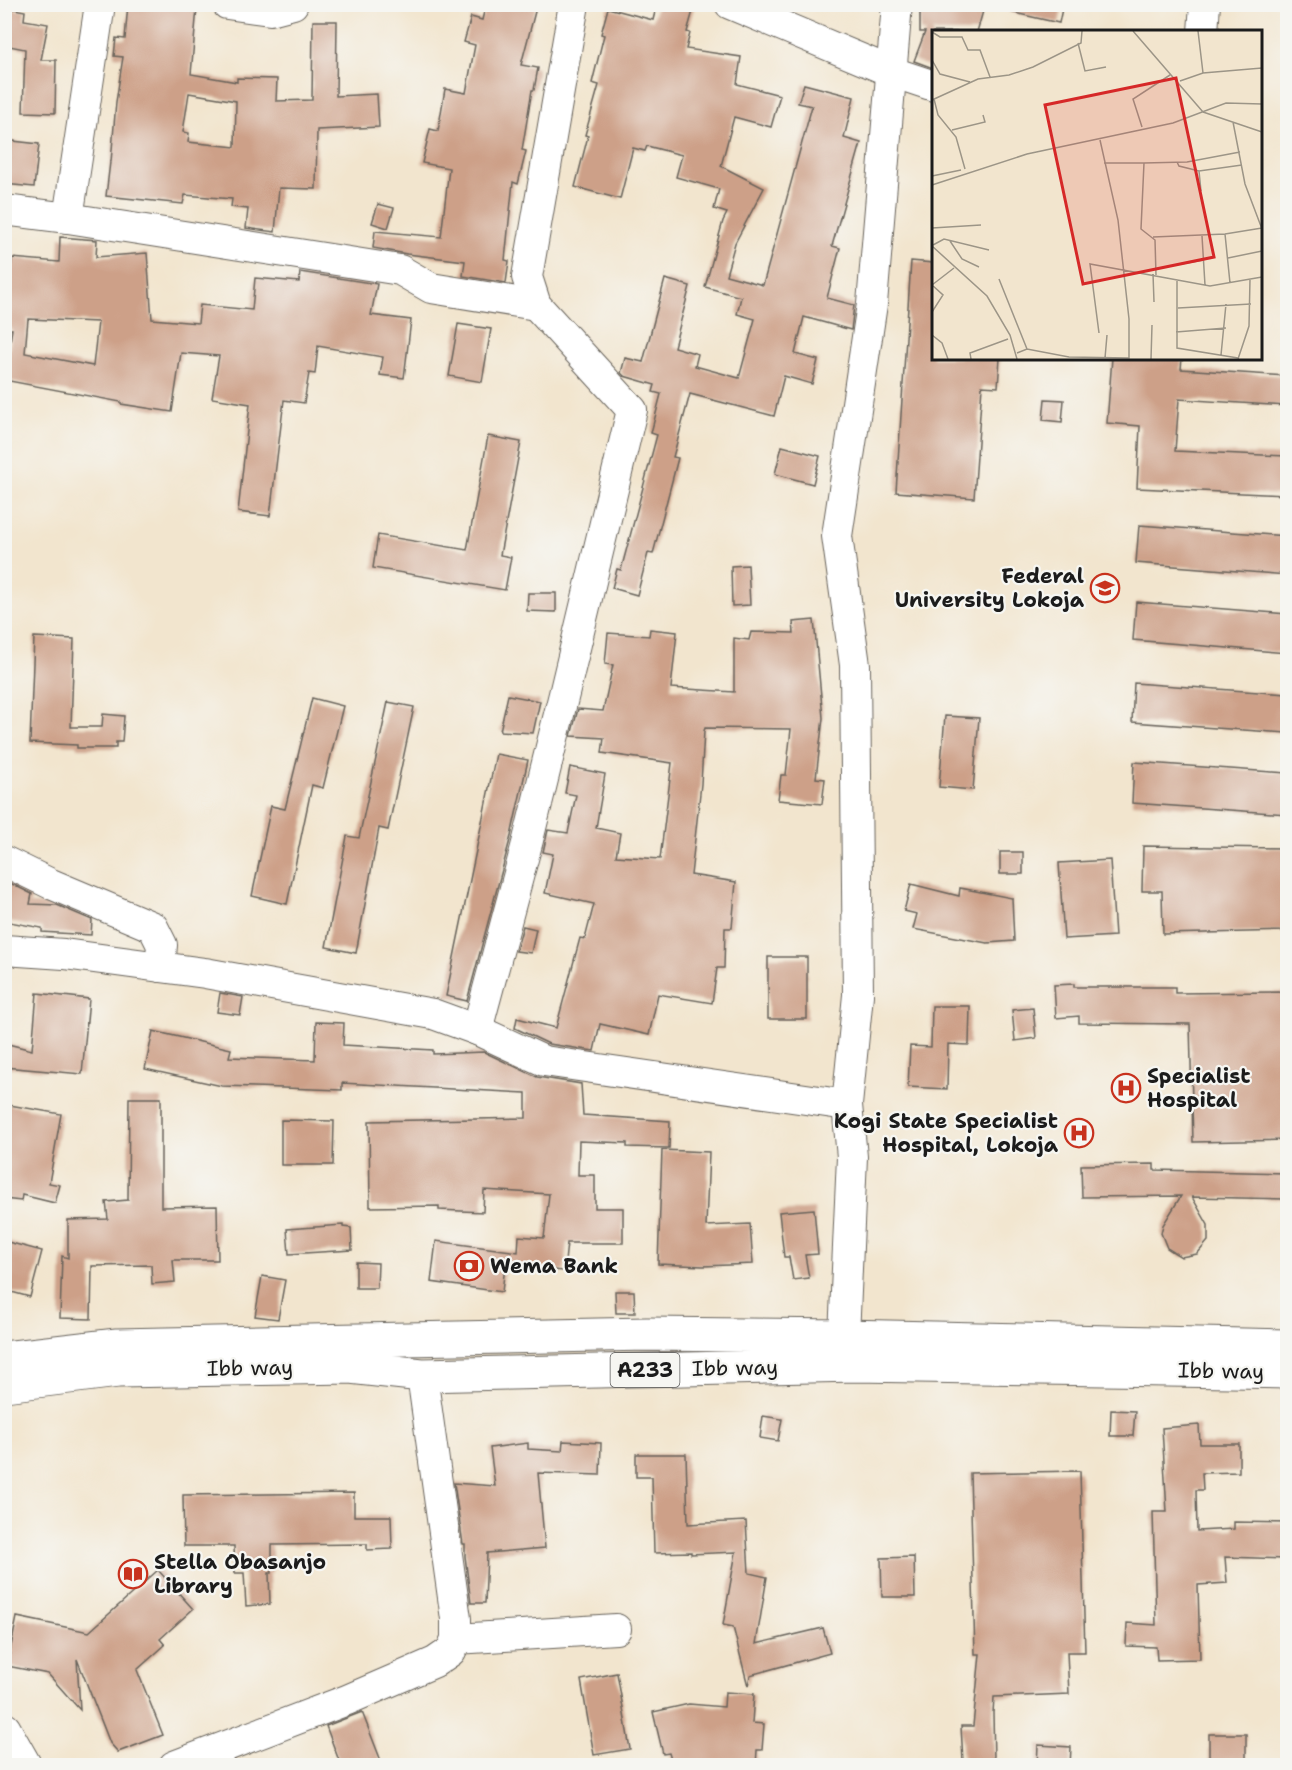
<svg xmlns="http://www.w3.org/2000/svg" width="1292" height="1770" font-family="'Shantell Sans',sans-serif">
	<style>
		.building { fill: #cda088; fill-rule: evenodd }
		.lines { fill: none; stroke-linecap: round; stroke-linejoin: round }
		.minor-casing { stroke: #67625a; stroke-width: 32 }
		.major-casing { stroke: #67625a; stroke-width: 35 }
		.highway-casing { stroke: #67625a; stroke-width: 35 }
		.minor { stroke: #fff; stroke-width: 30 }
		.major { stroke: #fff; stroke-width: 33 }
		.highway { stroke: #fff; stroke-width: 33 }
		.labels { text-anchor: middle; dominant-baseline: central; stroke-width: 4.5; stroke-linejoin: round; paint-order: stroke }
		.shield { fill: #f6f6f2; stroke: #5d5d5c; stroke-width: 1.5 }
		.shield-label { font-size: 20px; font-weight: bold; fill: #1c1c1c }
		.poi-label { font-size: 21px; font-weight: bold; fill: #1c1c1c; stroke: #f6f6f2; text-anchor: start }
		.street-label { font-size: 21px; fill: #1c1c1c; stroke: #f6f6f2 }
		.inset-road { fill: none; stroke: #9c9587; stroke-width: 1.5 }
		.view { fill: #d62828; fill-opacity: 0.15; stroke: #d62828; stroke-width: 3 }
		.inset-edge { fill: none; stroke: #1c1c1c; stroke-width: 3 }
	</style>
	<rect width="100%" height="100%" fill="#f6f6f2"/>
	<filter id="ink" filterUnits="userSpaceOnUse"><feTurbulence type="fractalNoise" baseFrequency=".0167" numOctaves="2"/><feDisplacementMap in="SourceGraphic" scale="12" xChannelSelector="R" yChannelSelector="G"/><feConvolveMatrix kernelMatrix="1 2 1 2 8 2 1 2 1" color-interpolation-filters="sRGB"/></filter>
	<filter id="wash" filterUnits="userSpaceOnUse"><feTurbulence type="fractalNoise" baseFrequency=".008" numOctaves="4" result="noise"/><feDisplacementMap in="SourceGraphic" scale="24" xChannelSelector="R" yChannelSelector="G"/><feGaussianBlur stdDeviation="1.35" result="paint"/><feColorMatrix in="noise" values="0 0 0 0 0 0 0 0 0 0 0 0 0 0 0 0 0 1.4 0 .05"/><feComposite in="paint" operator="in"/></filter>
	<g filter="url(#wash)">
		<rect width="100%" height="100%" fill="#f2e5ce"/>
		<g id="blocks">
			<!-- building -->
			<g class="building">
				<path d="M 128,4 L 165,4 L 197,8 L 191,74 L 237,82 L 237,78 L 277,79 L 276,101 L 312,100 L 313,21 L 337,21 L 336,96 L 377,94 L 379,127 L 317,130 L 316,189 L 279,188 L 275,232 L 246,228 L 248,209 L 231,207 L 232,199 L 185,195 L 183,204 L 106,196 L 110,162 L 111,162 L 116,102 L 123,57 L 114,56 L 116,38 L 125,39 ZM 189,93 L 236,101 L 235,147 L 188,142 L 189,133 L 183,132 Z"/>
				<path d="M 486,4 L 537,4 L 521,65 L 538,68 L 534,90 L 532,90 L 522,150 L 526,151 L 518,184 L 513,182 L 505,260 L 509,261 L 506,283 L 463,276 L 465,261 L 407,254 L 373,248 L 375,231 L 441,237 L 449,168 L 422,163 L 430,129 L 438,131 L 445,89 L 466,93 L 475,45 L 464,42 L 471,17 L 482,20 Z"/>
				<path d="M 657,4 L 695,4 L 687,32 L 690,33 L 686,49 L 741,57 L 737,84 L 780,95 L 771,127 L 734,117 L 721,166 L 764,188 L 735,243 L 726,275 L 763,285 L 812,106 L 798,103 L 804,84 L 854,97 L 844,138 L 861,143 L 832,246 L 840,248 L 827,298 L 854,305 L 851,330 L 804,317 L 795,354 L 818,360 L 812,384 L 784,376 L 774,416 L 690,394 L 673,457 L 678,458 L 653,554 L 648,553 L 637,595 L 612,588 L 617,569 L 621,570 L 657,435 L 651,433 L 661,394 L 653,392 L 655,385 L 624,376 L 621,373 L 625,358 L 643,362 L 665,279 L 690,286 L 674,347 L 698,354 L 695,366 L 739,378 L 755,319 L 737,314 L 741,297 L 705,287 L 723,221 L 727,213 L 714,209 L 719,189 L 676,177 L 682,155 L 647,146 L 645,151 L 633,148 L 620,199 L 575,187 L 588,136 L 585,135 L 599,85 L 592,83 L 604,35 L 601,34 L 608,8 L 653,20 Z"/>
				<path d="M 949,4 L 985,4 L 977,32 L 933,32 L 933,68 L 914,61 L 925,32 L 920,32 L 920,12 L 946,12 Z"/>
				<path d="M 1011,4 L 1063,4 L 1059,23 L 1010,12 Z"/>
				<path d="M 4,7 L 25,11 L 24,20 L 48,24 L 41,60 L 56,60 L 55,113 L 23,112 L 25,49 L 4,45 Z"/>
				<path d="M 4,140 L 39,144 L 34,187 L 4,184 Z"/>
				<path d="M 378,204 L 394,208 L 388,228 L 372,223 Z"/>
				<path d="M 60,237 L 97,240 L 96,257 L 147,253 L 152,319 L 198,323 L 200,305 L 252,310 L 255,278 L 299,282 L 300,272 L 377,284 L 371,315 L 411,320 L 404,378 L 380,375 L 383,357 L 318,346 L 315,374 L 309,373 L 304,403 L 284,400 L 270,516 L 238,512 L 250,404 L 212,398 L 219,356 L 181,353 L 172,412 L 121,404 L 121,402 L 4,380 L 12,329 L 5,329 L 12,258 L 59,262 ZM 28,319 L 98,322 L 93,366 L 25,353 Z"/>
				<path d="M 911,261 L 933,263 L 933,358 L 1000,358 L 998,387 L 982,386 L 974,498 L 896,492 Z"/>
				<path d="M 458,324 L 491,329 L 482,382 L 449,376 Z"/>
				<path d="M 1112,358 L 1182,358 L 1181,369 L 1287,376 L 1287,406 L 1179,399 L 1175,451 L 1287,456 L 1287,495 L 1137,488 L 1140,426 L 1107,423 Z"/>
				<path d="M 1045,399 L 1064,400 L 1062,422 L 1043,420 Z"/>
				<path d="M 488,436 L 521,442 L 500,555 L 511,557 L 505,590 L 373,568 L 378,535 L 467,550 Z"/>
				<path d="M 782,446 L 820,456 L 813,484 L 775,474 Z"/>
				<path d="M 1139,525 L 1287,536 L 1287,575 L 1136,563 Z"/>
				<path d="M 748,565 L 750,605 L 732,606 L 731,566 Z"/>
				<path d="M 528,593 L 556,593 L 556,612 L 527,611 Z"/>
				<path d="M 1136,602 L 1287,614 L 1287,653 L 1133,640 Z"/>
				<path d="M 814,620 L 823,718 L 816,778 L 825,779 L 822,804 L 778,800 L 781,775 L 786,775 L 791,729 L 705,728 L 704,731 L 701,784 L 691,875 L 736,882 L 732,928 L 725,928 L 724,968 L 717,968 L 712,1003 L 658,994 L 649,1035 L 600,1024 L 594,1051 L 549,1044 L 515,1028 L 517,1018 L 556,1028 L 580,938 L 585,939 L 594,904 L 545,893 L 553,854 L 543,852 L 548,830 L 568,833 L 576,795 L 565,793 L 570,767 L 605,774 L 596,828 L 620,833 L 616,856 L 660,859 L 672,763 L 602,753 L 604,738 L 571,736 L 578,709 L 603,711 L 613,665 L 605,664 L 608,633 L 649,636 L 650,629 L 677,632 L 671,688 L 734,692 L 734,638 L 749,640 L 751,632 L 794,633 L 793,622 Z"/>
				<path d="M 34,637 L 74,639 L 71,727 L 102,727 L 103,714 L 124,716 L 122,742 L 116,742 L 116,748 L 77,748 L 77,745 L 30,743 Z"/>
				<path d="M 1134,683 L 1287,694 L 1287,733 L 1132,722 Z"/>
				<path d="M 508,695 L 540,701 L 533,733 L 500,731 Z"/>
				<path d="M 312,698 L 343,706 L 323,788 L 312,785 L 287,904 L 252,896 L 271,806 L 285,809 Z"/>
				<path d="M 388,702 L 414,707 L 388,830 L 379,828 L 356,953 L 326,947 L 347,836 L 359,838 Z"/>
				<path d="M 945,716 L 979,718 L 973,790 L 939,787 Z"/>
				<path d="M 496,754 L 528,760 L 511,836 L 467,1001 L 446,996 Z"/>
				<path d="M 1134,762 L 1287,773 L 1287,814 L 1132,803 Z"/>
				<path d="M 1143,846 L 1287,848 L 1286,904 L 1287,904 L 1287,931 L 1163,934 L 1162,891 L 1142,891 Z"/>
				<rect x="1000" y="852" width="23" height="22"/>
				<path d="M 1110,860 L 1115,936 L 1064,939 L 1059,863 Z"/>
				<path d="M 4,880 L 32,894 L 30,904 L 57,905 L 92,920 L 91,935 L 42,932 L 42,928 L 4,921 Z"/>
				<path d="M 911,884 L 959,896 L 960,888 L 1012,898 L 1014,941 L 987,943 L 913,929 L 917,914 L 904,911 Z"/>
				<path d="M 523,926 L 536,929 L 531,953 L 516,951 Z"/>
				<rect x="768" y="957" width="39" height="62"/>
				<path d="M 1074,984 L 1074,987 L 1175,987 L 1175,993 L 1284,992 L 1284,1013 L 1287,1013 L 1287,1140 L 1193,1142 L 1190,1024 L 1079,1023 L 1079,1016 L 1056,1018 L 1054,985 Z"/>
				<path d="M 37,993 L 89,999 L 82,1074 L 4,1067 L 4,1043 L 32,1050 Z"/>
				<path d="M 220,993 L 243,997 L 240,1015 L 217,1012 Z"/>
				<path d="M 932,1006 L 970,1006 L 969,1045 L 948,1044 L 947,1089 L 908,1087 L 910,1046 L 931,1047 Z"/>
				<path d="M 1033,1008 L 1036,1038 L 1015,1041 L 1012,1010 Z"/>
				<path d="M 316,1022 L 344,1023 L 343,1045 L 433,1050 L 433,1054 L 484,1052 L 537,1077 L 581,1084 L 583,1115 L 670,1121 L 669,1148 L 627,1147 L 627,1143 L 579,1141 L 578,1175 L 595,1175 L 595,1208 L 623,1208 L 623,1243 L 567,1243 L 564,1271 L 505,1266 L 502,1292 L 431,1282 L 436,1241 L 518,1252 L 519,1236 L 544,1238 L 549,1194 L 484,1190 L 483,1212 L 439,1210 L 439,1206 L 370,1207 L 369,1121 L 526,1118 L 526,1093 L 342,1083 L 342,1090 L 222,1086 L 145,1069 L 153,1031 L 231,1049 L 229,1057 L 315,1060 Z"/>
				<path d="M 129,1098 L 161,1098 L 161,1207 L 217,1206 L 218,1260 L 173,1260 L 175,1282 L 152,1284 L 151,1265 L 92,1266 L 91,1319 L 60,1318 L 62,1256 L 68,1258 L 68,1220 L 108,1219 L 106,1202 L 128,1200 Z"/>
				<path d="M 4,1104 L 61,1114 L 49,1183 L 60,1185 L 55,1203 L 22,1195 L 21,1201 L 4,1199 Z"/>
				<path d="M 281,1120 L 334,1121 L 333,1165 L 281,1165 Z"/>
				<path d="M 662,1150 L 709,1152 L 706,1226 L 750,1224 L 753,1264 L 703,1266 L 658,1264 Z"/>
				<path d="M 1154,1164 L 1154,1170 L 1286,1173 L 1285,1199 L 1192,1197 L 1208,1225 L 1208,1241 L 1197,1254 L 1181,1257 L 1167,1248 L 1161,1233 L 1163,1225 L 1181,1196 L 1082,1197 L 1081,1165 Z"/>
				<path d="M 814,1209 L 818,1254 L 805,1255 L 809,1278 L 793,1280 L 789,1257 L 784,1257 L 779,1212 Z"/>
				<path d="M 343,1225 L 343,1227 L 351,1228 L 352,1250 L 289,1254 L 287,1229 Z"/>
				<path d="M 4,1241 L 42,1251 L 30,1297 L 4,1290 Z"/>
				<path d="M 356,1262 L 378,1263 L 377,1288 L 356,1288 Z"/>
				<path d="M 262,1276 L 285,1280 L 278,1319 L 255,1316 Z"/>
				<path d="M 615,1291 L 634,1291 L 635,1313 L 616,1313 Z"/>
				<path d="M 1111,1410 L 1135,1411 L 1133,1436 L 1110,1436 Z"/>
				<path d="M 763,1416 L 782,1419 L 778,1441 L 760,1438 Z"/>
				<path d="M 1199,1425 L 1200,1444 L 1239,1444 L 1239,1472 L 1202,1473 L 1203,1490 L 1196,1490 L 1197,1531 L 1234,1529 L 1234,1522 L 1287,1523 L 1287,1559 L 1225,1557 L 1227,1583 L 1198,1585 L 1200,1659 L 1157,1660 L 1156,1647 L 1126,1646 L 1127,1623 L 1156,1625 L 1153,1512 L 1167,1512 L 1162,1428 Z"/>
				<path d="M 563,1441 L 601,1443 L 600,1475 L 538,1473 L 545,1548 L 487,1553 L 485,1603 L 471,1603 L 465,1556 L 465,1544 L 463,1544 L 454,1483 L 495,1486 L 490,1448 L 528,1443 L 528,1449 L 562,1451 Z"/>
				<path d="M 636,1454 L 686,1454 L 688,1524 L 746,1521 L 749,1573 L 767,1577 L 756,1644 L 823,1628 L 830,1653 L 750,1675 L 748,1686 L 733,1627 L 723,1625 L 736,1552 L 691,1554 L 691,1552 L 654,1553 L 652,1477 L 636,1477 Z"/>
				<path d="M 1080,1471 L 1085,1652 L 1067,1652 L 1069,1694 L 994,1697 L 993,1713 L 994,1760 L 963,1761 L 961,1726 L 973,1726 L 980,1654 L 975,1654 L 970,1473 Z"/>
				<path d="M 354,1493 L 354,1516 L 391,1516 L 392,1549 L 367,1550 L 367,1544 L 272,1545 L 272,1573 L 269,1573 L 270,1604 L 246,1606 L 244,1573 L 235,1573 L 234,1546 L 184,1546 L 183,1495 Z"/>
				<path d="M 914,1557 L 915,1597 L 882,1597 L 881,1558 Z"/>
				<path d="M 158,1570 L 193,1609 L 160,1639 L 165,1645 L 137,1670 L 163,1735 L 118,1752 L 110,1743 L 77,1659 L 80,1710 L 48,1674 L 7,1666 L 17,1617 L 89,1632 Z"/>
				<path d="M 617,1673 L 630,1749 L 594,1755 L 581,1680 Z"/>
				<path d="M 725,1692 L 754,1694 L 752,1723 L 764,1724 L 762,1750 L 757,1750 L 756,1766 L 673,1766 L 669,1753 L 663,1754 L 653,1712 L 689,1704 L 724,1707 Z"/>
				<path d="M 362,1712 L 383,1766 L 341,1766 L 326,1726 Z"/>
				<rect x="1209" y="1734" width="37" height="32"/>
				<path d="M 1038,1745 L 1071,1747 L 1070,1766 L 1037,1766 Z"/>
			</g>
		</g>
	</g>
	<g filter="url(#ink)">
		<use href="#blocks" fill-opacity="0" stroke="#67625a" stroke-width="1.5"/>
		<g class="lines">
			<!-- minor casing -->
			<g class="minor-casing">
				<g id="minor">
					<path d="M 227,4 L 270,10 L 293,4"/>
					<path d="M 730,4 L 892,72 L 934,86"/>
					<path d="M 1203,32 L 1205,4"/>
					<path d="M 4,210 L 68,218 L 400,270 L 431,288 L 536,305"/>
					<path d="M 68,218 L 100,4"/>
					<path d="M 4,861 L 51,884 L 153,927 L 162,945 L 160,967"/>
					<path d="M 4,950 L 64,954 L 205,973 L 433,1014 L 477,1030 L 528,840 L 565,690 L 632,410 L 536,305 L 527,277 L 574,4"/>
					<path d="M 477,1030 L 544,1061 L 847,1105"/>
					<path d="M 844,1336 L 852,1157 L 847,1105 L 858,995 L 855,665 L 837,536 L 872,304 L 897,4"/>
					<path d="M 456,1639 L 616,1629"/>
					<path d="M 174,1766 L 347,1700 L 435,1662 L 451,1651 L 456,1639 L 456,1619 L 422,1375"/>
				</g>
			</g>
			<!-- major casing -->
			<g class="major-casing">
				<path id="major" d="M 4,1729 L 25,1766"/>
			</g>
			<!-- highway casing -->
			<g class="highway-casing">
				<g id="highway">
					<path d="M 4,1358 L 117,1345 L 647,1334 L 844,1336 L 1288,1346"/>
					<path d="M 4,1385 L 118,1371 L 350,1367 L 422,1375 L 856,1365 L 1288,1372"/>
				</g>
			</g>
			<!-- minor -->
			<use href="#minor" class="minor"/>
			<!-- major -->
			<use href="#major" class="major"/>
			<!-- highway -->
			<use href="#highway" class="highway"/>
		</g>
	</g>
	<!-- icons -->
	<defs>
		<g id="university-ring" transform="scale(1.5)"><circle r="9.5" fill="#f6f6f2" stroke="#c8321e" stroke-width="1.5"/><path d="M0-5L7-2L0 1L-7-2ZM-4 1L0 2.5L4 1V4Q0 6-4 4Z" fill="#c8321e"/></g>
		<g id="hospital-ring" transform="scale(1.5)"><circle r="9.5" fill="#f6f6f2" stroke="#c8321e" stroke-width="1.5"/><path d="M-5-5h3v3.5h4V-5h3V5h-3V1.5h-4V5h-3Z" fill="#c8321e"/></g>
		<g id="bank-ring" transform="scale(1.5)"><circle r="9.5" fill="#f6f6f2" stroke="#c8321e" stroke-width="1.5"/><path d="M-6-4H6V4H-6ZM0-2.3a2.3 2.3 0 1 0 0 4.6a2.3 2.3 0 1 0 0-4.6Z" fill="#c8321e"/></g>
		<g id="library-ring" transform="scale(1.5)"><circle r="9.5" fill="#f6f6f2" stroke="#c8321e" stroke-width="1.5"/><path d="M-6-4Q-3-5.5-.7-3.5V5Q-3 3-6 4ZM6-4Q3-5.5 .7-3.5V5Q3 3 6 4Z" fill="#c8321e"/></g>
	</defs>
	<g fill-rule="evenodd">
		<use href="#university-ring" x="1105" y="588"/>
		<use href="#hospital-ring" x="1126" y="1088"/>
		<use href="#hospital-ring" x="1079" y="1133"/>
		<use href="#bank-ring" x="469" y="1266"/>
		<use href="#library-ring" x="133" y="1574"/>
	</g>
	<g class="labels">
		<!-- shield labels -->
		<rect class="shield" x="610.5" y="1353" width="69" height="34" rx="4.5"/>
		<g class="shield-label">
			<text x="645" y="1370">A233</text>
		</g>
		<!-- poi labels -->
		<g class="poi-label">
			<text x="1084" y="576" text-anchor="end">Federal<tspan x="1084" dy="24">University Lokoja</tspan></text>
			<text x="1147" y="1076">Specialist<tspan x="1147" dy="24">Hospital</tspan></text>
			<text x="1058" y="1121" text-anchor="end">Kogi State Specialist<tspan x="1058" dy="24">Hospital, Lokoja</tspan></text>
			<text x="490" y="1266">Wema Bank</text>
			<text x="154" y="1562">Stella Obasanjo<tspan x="154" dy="24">Library</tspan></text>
		</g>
		<!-- street labels -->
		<g class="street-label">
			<text transform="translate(250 1368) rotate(-1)">Ibb way</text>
			<text transform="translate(735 1368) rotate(-1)">Ibb way</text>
			<text transform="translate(1221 1371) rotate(1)">Ibb way</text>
		</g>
	</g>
	<!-- overview -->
	<g transform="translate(932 30)">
		<rect width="330" height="330" fill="#f2e5ce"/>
		<path class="inset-road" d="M 201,1 L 271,82M 266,1 L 271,43M 0,2 L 8,7 L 30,7 L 36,20 L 48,20 L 58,47M 146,13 L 153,41 L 174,37M 0,30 L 8,44 L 38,52M 248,51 L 271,43 L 330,38M 2,69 L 6,85 L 24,107 L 33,139M 0,70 L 46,49 L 77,45 L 101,37 L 149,13 L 150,1M 271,82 L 330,102M 301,92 L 313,154 L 330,199M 210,97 L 201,69 L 238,45M 20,100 L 53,92 L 51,85M 245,132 L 247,136 L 267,141 L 310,135M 172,133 L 212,133M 267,141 L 269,161M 0,146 L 29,140M 0,155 L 95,124 L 241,93 L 294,73 L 330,74M 0,198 L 49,195M 293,204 L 298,253M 270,206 L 273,255M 221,207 L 293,204 L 330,198M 18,211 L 30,229 L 47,237M 1,215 L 12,209 L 57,220M 0,216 L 55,266 L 78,305 L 85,329M 296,228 L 330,221M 249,234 L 272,230M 221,244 L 222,272M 224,245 L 223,210 L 209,199 L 212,133 L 255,132 L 308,122M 67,249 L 95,319M 245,250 L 245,318 L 306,328M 0,255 L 11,265 L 0,282M 0,255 L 22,238M 246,278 L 319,274M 244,302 L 294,298M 167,303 L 158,234 L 278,256 L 330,247M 0,305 L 10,313 L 16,329M 85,323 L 95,319 L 137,327 L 197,328 L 197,289 L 186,190 L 168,110M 289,325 L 294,274M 173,328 L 175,305M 39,329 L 38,323 L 76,309M 219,329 L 220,295M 306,329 L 317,296 L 318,249"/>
		<path class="view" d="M 244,48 L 282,227 L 151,254 L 113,75 Z"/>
		<rect width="330" height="330" class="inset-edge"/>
	</g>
	<!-- margin -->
	<rect width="1292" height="1770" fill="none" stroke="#f6f6f2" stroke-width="24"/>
</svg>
